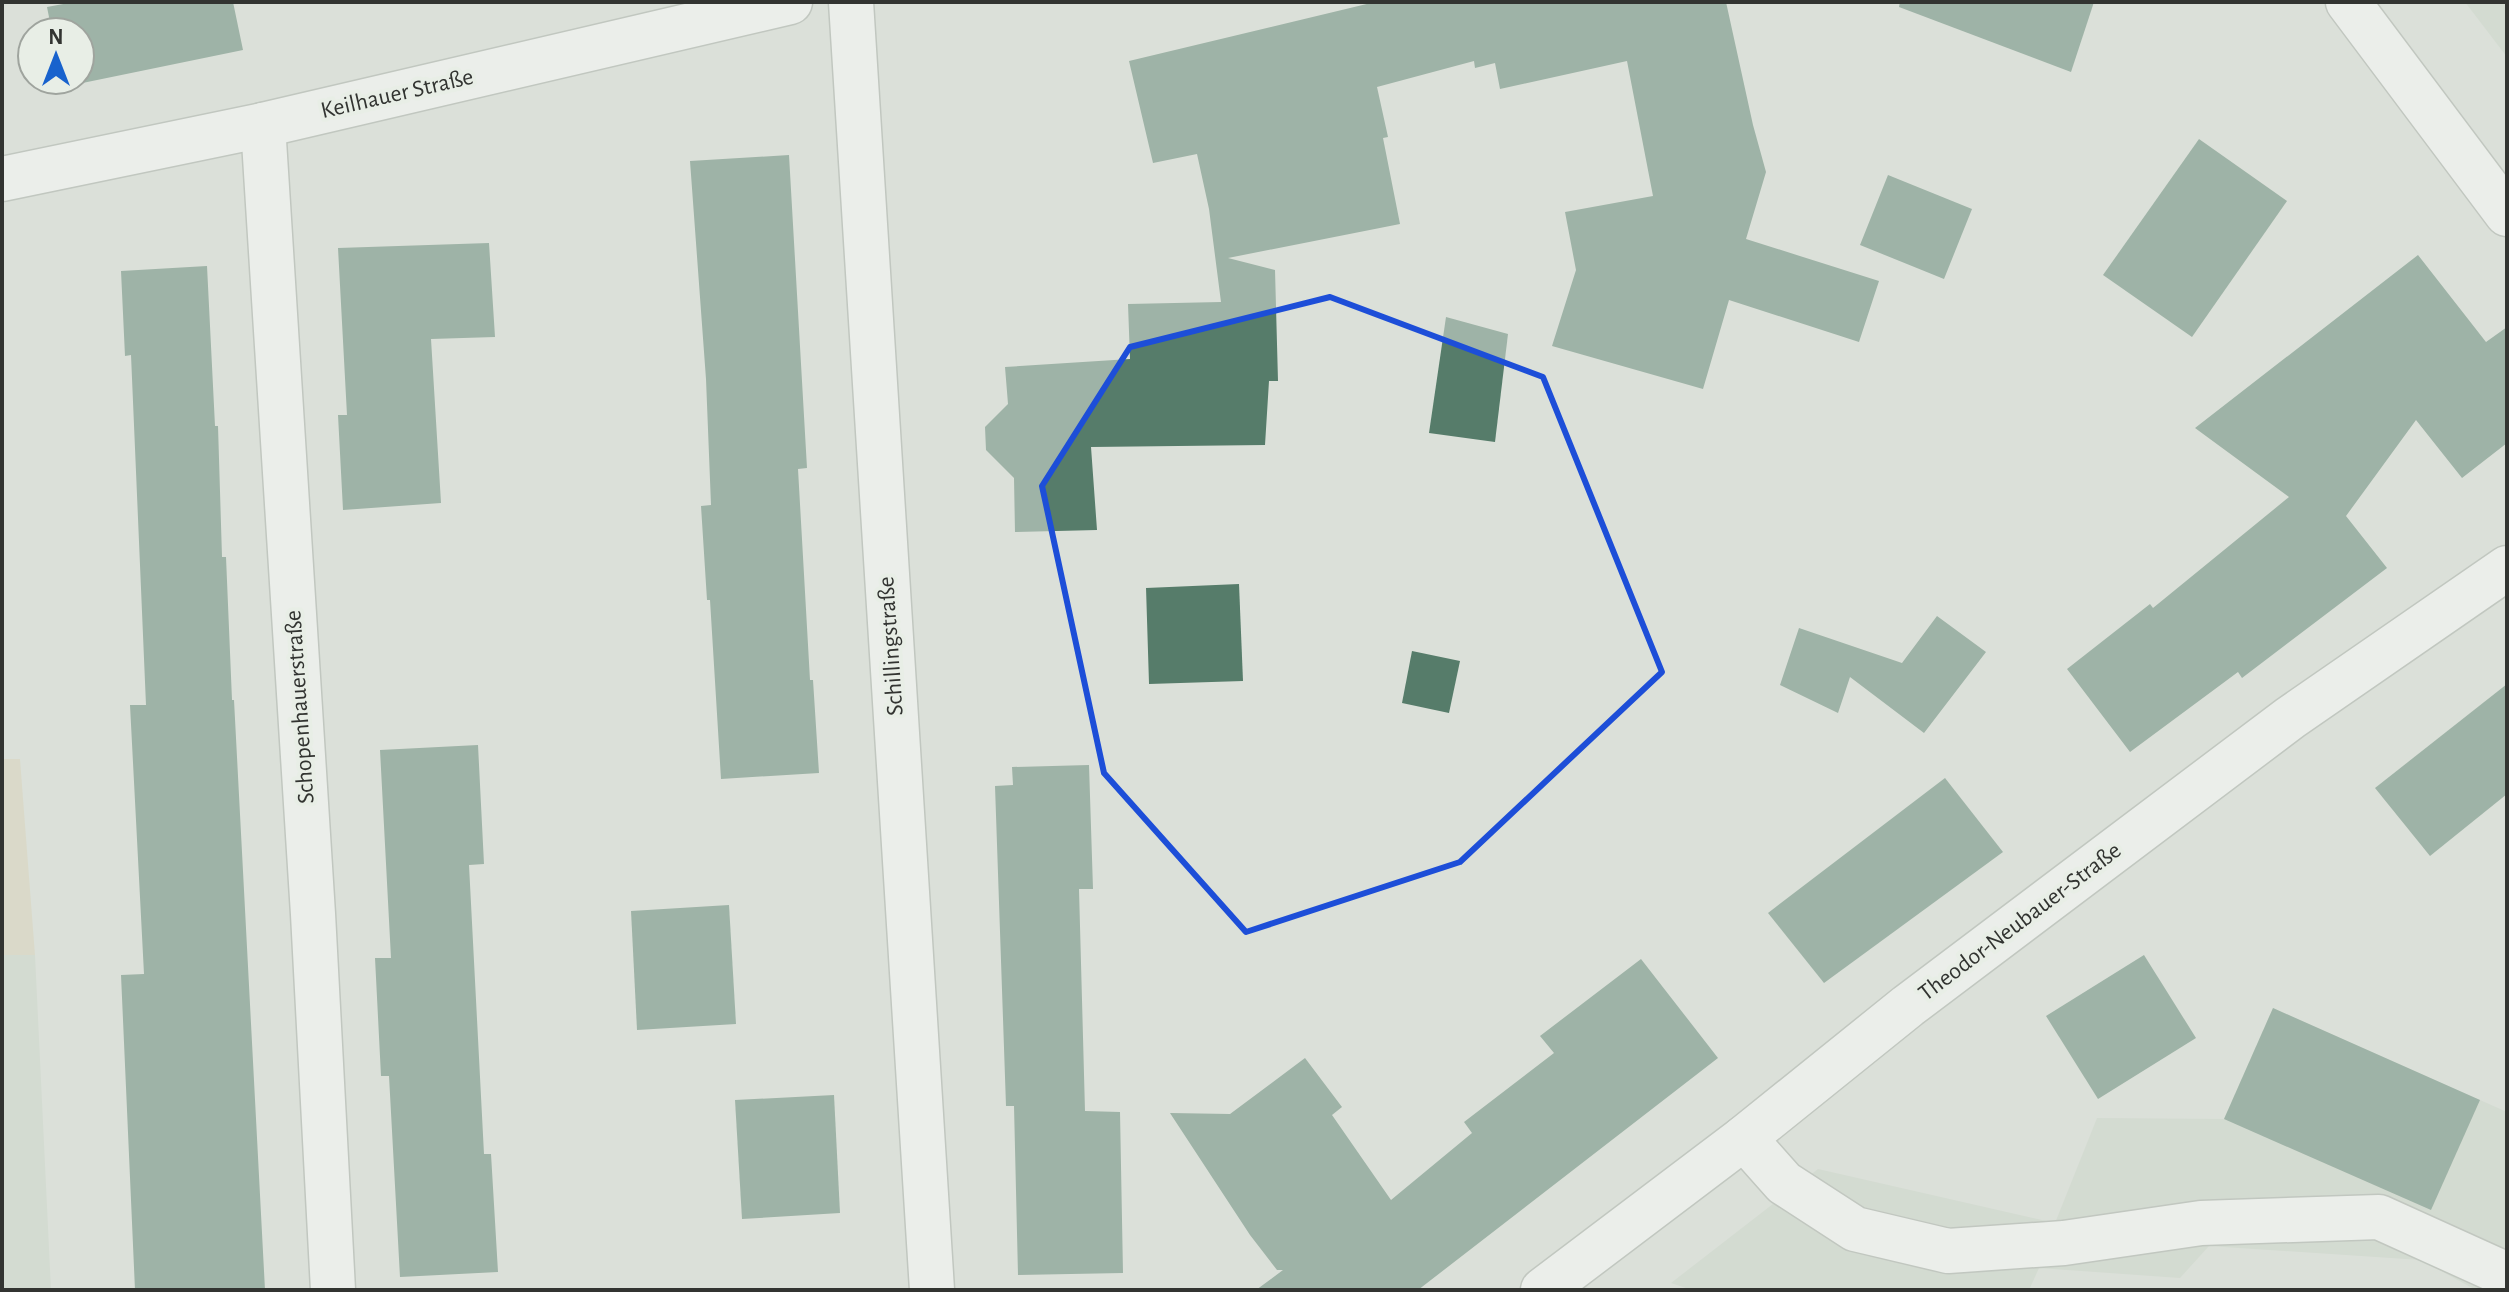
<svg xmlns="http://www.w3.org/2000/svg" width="2509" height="1292" font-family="'Alegreya Sans',sans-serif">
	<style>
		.built { fill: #cbd4c8 }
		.green { fill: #dad1b7 }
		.building { fill: #567c6a }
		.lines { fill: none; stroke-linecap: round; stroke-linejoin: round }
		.minor-casing { stroke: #a3a9a2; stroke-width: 47 }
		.minor { stroke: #fff; stroke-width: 44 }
		.marked { fill: none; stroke: #1d4ed8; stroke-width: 6; stroke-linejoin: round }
		.labels { text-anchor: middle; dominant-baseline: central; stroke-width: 8; stroke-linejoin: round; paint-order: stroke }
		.street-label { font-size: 24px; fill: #323431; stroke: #e8eee6 }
	</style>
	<rect width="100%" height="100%" fill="#dbe0d9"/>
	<!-- built -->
	<g class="built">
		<path d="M 2465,2 L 2507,2 L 2507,57 Z"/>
		<path d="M 2,955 L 35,955 L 51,1290 L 2,1290 Z"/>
		<path d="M 2273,1008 L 2507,1112 L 2507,1290 L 2476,1290 L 2421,1260 L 2209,1246 L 2180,1278 L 2039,1268 L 2029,1290 L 1692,1290 L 1671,1283 L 1818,1169 L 2055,1223 L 2097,1118 L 2224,1119 Z"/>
	</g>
	<!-- green -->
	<path class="green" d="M 2,759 L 20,759 L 35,955 L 2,955 Z"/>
	<!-- building -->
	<g class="building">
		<path d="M 74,2 L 233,2 L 243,50 L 63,87 L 62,80 L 80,80 L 80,32 L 52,32 L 47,7 Z"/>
		<path d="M 1375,2 L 1726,2 L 1753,125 L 1766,172 L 1746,239 L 1879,281 L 1859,342 L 1729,300 L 1703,389 L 1552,346 L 1576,270 L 1565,212 L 1653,196 L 1627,61 L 1500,89 L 1495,63 L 1475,68 L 1474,61 L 1377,87 L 1388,137 L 1383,138 L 1400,224 L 1228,258 L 1275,270 L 1278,381 L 1269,381 L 1265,445 L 1091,447 L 1097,530 L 1015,532 L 1014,478 L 986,450 L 985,427 L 1008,404 L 1005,367 L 1130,359 L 1128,304 L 1221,302 L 1209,209 L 1197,154 L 1153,163 L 1129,61 Z"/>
		<path d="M 1900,2 L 2094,2 L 2071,72 L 1899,7 Z"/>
		<path d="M 2199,139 L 2287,201 L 2192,337 L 2103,275 Z"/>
		<path d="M 789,155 L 807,468 L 798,469 L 810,680 L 813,680 L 819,773 L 721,779 L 710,600 L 707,600 L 701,506 L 711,505 L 706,379 L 690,161 Z"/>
		<path d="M 1888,175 L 1972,209 L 1944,279 L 1860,245 Z"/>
		<path d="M 489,243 L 495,337 L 431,339 L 441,503 L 343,510 L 338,415 L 347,415 L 338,248 Z"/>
		<path d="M 2418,255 L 2486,342 L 2507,327 L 2507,443 L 2462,478 L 2416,420 L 2346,516 L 2387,568 L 2242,678 L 2238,672 L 2130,752 L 2067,669 L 2150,604 L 2153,608 L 2289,497 L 2195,428 Z"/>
		<path d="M 207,266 L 215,426 L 218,426 L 222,557 L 226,557 L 232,700 L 234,700 L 265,1290 L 135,1290 L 121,975 L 144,974 L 130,705 L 146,705 L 131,355 L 125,356 L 121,271 Z"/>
		<path d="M 1446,317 L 1508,334 L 1495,442 L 1429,433 Z"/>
		<path d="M 1239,584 L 1243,681 L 1149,684 L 1146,588 Z"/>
		<path d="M 1937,616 L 1986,652 L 1924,733 L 1850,677 L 1838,713 L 1780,685 L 1799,628 L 1902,663 Z"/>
		<path d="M 1412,651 L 1460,661 L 1449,713 L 1402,703 Z"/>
		<path d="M 2507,684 L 2507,794 L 2430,856 L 2375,788 Z"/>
		<path d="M 478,745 L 484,864 L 469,865 L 484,1154 L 491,1154 L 498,1272 L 400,1277 L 389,1076 L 381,1076 L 375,958 L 391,958 L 380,750 Z"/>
		<path d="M 1089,765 L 1093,889 L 1079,889 L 1085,1111 L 1120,1112 L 1123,1273 L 1018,1275 L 1014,1106 L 1006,1106 L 995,786 L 1013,785 L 1012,767 Z"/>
		<path d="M 1945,778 L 2003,852 L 1824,983 L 1768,913 Z"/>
		<path d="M 729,905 L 736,1024 L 637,1030 L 631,911 Z"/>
		<path d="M 2144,955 L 2196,1038 L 2098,1099 L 2046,1016 Z"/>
		<path d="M 1641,959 L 1718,1058 L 1418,1290 L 1256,1290 L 1283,1270 L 1277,1270 L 1250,1235 L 1170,1113 L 1230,1114 L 1305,1058 L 1342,1107 L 1332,1115 L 1391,1200 L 1472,1133 L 1464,1122 L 1554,1053 L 1540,1036 Z"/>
		<path d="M 2273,1008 L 2480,1100 L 2431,1210 L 2224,1119 Z"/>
		<path d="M 834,1095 L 840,1213 L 742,1219 L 735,1100 Z"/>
	</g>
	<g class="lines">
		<!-- minor casing -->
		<g class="minor-casing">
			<g id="minor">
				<path d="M 851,2 L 932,1290"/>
				<path d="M 2348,2 L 2507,214"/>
				<path d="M 263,125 L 313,914 L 333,1290"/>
				<path d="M 2,179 L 263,125 L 790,2"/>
				<path d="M 1744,1138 L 1784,1183 L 1855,1229 L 1948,1251 L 2064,1243 L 2201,1223 L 2379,1217 L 2507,1275"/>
				<path d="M 1543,1290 L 1744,1138 L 1908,1006 L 2290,718 L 2507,568"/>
			</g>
		</g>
		<!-- minor -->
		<use href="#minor" class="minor"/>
	</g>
	<!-- marked area -->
	<path d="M0 0H2509V1292H0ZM 1330,297 L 1543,377 L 1662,672 L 1460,862 L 1246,932 L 1104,773 L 1042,486 L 1130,347 Z" fill="#dbe0d9" fill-opacity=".55" fill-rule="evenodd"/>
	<path class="marked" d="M 1330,297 L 1543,377 L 1662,672 L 1460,862 L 1246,932 L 1104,773 L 1042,486 L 1130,347 Z"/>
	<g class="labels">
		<!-- street labels -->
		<g class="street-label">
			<text transform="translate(397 94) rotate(-13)">Keilhauer Straße</text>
			<text transform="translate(891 646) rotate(-94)">Schillingstraße</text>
			<text transform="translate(300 707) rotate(-94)">Schopenhauerstraße</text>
			<text transform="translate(2020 922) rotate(-37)">Theodor-Neubauer-Straße</text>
		</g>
	</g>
	<!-- border -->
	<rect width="2509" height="1292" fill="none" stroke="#323431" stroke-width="8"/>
	<!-- north arrow -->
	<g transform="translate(56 56)"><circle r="38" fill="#e8eee6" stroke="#9fa49e" stroke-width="2"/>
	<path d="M0-6L14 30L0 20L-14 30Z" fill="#1862cd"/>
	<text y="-12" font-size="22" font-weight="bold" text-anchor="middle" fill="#323431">N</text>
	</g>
</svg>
